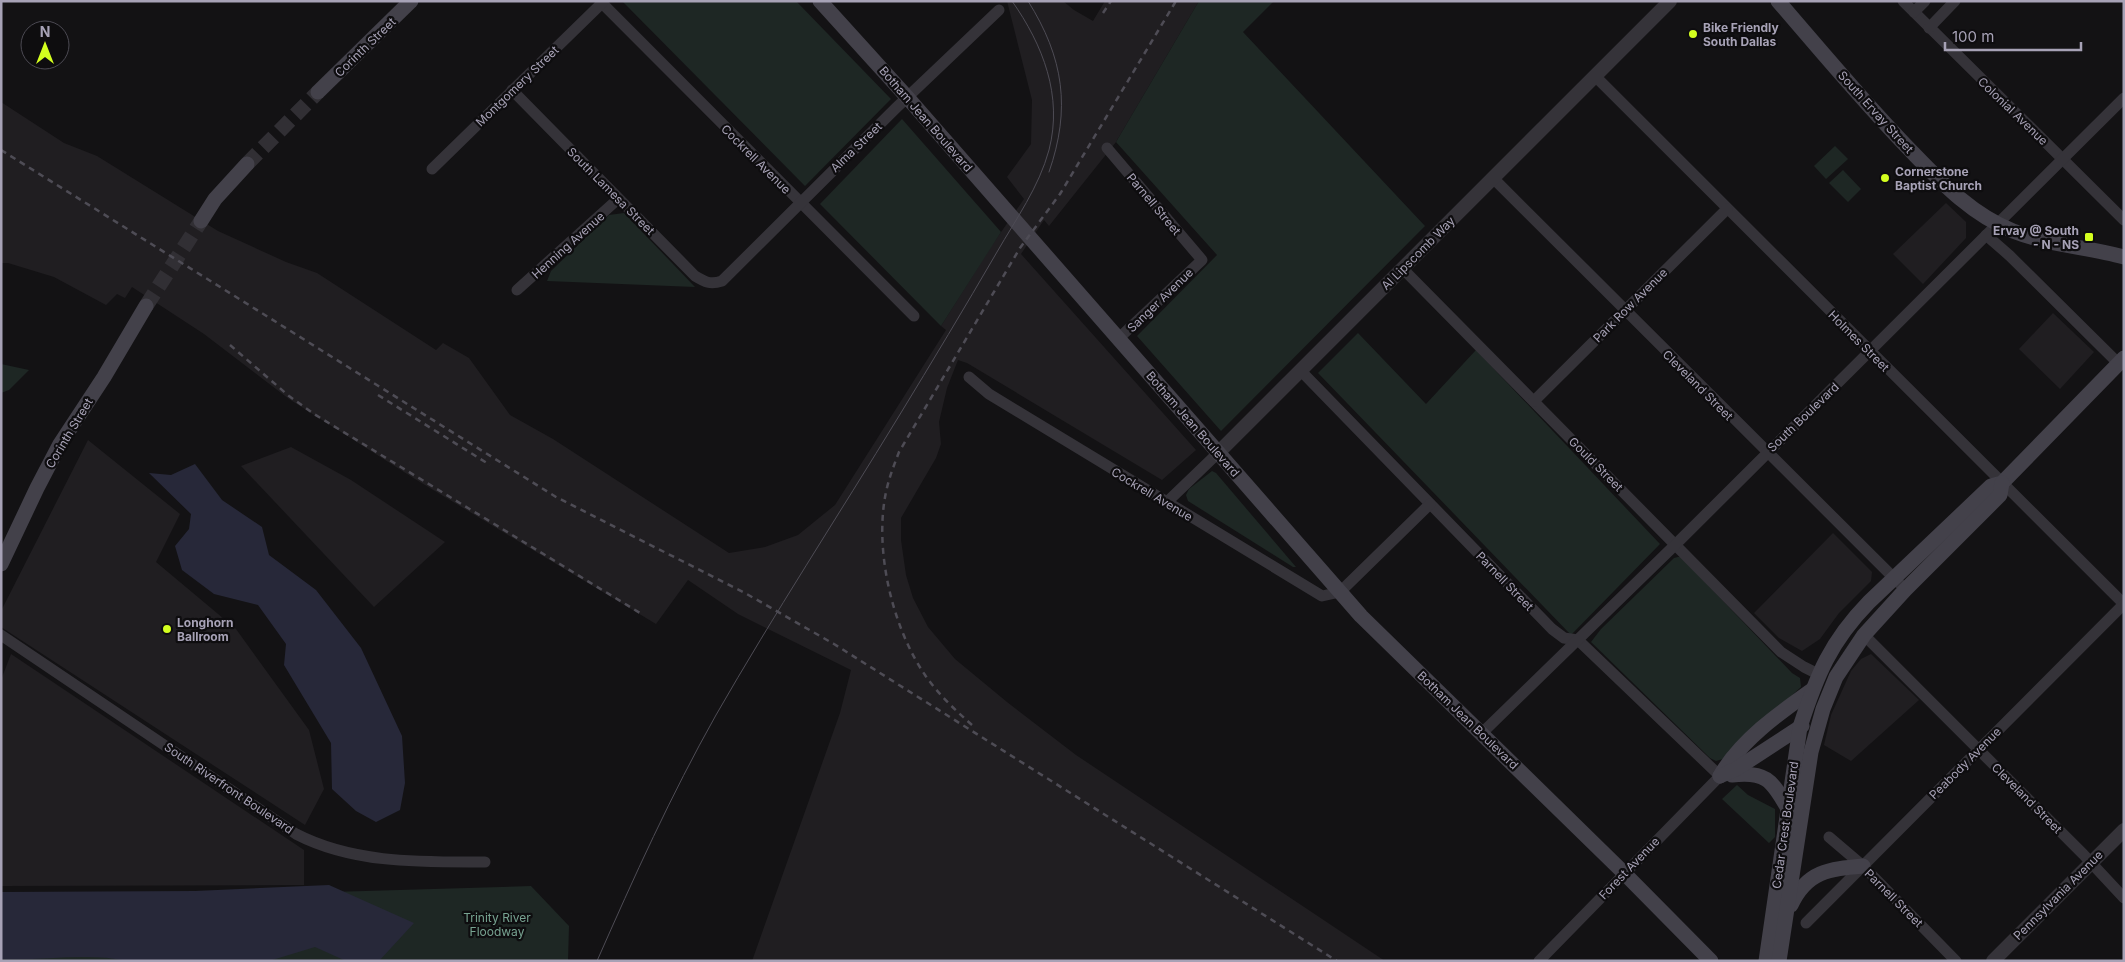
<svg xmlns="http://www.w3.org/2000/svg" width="2125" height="962" font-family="Inter,sans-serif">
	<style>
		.built { fill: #201e21 }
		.green { fill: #1e2724 }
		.water { fill: #272839 }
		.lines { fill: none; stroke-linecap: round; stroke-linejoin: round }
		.secondary-tunnel { stroke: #312f34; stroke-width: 15; stroke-dasharray: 15 8; stroke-linecap: butt }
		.minor { stroke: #353339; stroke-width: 11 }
		.tertiary { stroke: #353339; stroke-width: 14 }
		.secondary { stroke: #43414a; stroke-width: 15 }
		.tram { stroke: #4e4c55; stroke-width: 1 }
		.rail { stroke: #4e4c55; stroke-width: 2.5; stroke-dasharray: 6 5; stroke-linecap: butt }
		.poi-dot { fill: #d4ff1f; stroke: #0e0d0f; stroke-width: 2 }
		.labels { text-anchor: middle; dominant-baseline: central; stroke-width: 4.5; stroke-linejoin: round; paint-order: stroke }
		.poi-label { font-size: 12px; font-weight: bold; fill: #a7a2b6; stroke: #0e0d0f; text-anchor: start }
		.street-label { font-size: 12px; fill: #a7a2b6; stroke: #0e0d0f }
		.park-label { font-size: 12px; fill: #77a391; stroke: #0e0d0f }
	</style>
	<rect width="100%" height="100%" fill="#131214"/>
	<!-- built -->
	<g class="built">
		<path d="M 1007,1 L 1063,1 L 1074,10 L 1093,21 L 1105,1 L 1199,1 L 1116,142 L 1049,226 L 1044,220 L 1021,254 L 1196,450 L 1162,480 L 967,363 L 958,360 L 947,388 L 939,422 L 941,444 L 936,458 L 901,518 L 901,540 L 906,575 L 913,598 L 928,627 L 955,659 L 1007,702 L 1076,755 L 1385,961 L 752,961 L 840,713 L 851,670 L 738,614 L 688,580 L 656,624 L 415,479 L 289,399 L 204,334 L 132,287 L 125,298 L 117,294 L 106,305 L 54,277 L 8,263 L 1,263 L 1,102 L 64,143 L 97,156 L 218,231 L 286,262 L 317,273 L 436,350 L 443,343 L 469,358 L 510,415 L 553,439 L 729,553 L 765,547 L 798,535 L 835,505 L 946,330 L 941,326 L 992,245 L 1024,199 L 1007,177 L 1031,144 L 1032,100 Z"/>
		<path d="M 1946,203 L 1966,222 L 1966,238 L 1923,284 L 1893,254 Z"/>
		<path d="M 2053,313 L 2094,352 L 2060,389 L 2019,349 Z"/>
		<path d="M 88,440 L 180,514 L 156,562 L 236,629 L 309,730 L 324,789 L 305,825 L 1,627 L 1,611 Z"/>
		<path d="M 291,447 L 351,480 L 445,542 L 374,607 L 241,466 Z"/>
		<path d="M 1833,533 L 1872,572 L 1871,581 L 1839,613 L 1820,639 L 1802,651 L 1779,638 L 1754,613 Z"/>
		<path d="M 11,654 L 304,850 L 304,885 L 1,886 L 1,680 Z"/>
		<path d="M 1871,654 L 1919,700 L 1851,761 L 1824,745 L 1831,715 L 1851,671 L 1861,659 Z"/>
	</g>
	<!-- green -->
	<g class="green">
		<path d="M 622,1 L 796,1 L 891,99 L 805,186 Z"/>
		<path d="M 1199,1 L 1274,1 L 1243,32 L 1425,226 L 1221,431 L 1137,336 L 1217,255 L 1116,142 Z"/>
		<path d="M 902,119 L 1001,232 L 941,326 L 820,204 Z"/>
		<path d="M 1835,146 L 1848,159 L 1826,179 L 1814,166 Z"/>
		<path d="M 1843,170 L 1861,189 L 1848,202 L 1829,183 Z"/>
		<path d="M 624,213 L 695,287 L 547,281 L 551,271 L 609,215 Z"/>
		<path d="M 1358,333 L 1426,404 L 1476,350 L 1660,544 L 1571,635 L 1318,373 Z"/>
		<path d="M 1,364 L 29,370 L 9,390 L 1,393 Z"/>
		<path d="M 1212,471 L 1216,473 L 1296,567 L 1293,567 L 1188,501 L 1186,495 L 1189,489 Z"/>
		<path d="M 1678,557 L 1681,557 L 1792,673 L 1800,678 L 1801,687 L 1723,759 L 1716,761 L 1710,758 L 1591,642 L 1601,629 L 1674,558 Z"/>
		<path d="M 1737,785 L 1748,795 L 1775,809 L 1775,837 L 1769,843 L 1722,799 Z"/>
		<path d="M 531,886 L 569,926 L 568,961 L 1,961 L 1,902 Z"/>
	</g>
	<!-- water -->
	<g class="water">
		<path d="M 195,464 L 222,500 L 262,527 L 269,555 L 316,590 L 361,648 L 402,736 L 405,783 L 400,810 L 376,822 L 356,811 L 332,789 L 331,743 L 284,665 L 286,644 L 258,605 L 214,594 L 182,570 L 175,546 L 189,529 L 191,514 L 149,473 L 171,475 Z"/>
		<path d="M 329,885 L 414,923 L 379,961 L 346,961 L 315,947 L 269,961 L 128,961 C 87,952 43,961 1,959 L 1,892 L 195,891 Z"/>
	</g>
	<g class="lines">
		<!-- secondary-tunnel -->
		<g class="secondary-tunnel">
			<path d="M 247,164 L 318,92"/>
			<path d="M 146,306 L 201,221"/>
		</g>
		<!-- minor -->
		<g class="minor">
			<path d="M 600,1 L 914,316"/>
			<path d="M 1903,1 L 2124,220"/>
			<path d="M 1914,12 L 1925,1"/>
			<path d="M 1929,28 L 1955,1"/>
			<path d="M 1596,77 L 2124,604"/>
			<path d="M 512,90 L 695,276 C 705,282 710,285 722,281 L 896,108 L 999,10"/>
			<path d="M 1107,148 L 1202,260 L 1118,339"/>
			<path d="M 432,169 L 602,3"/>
			<path d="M 1493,178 L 1899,583"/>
			<path d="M 1986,235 L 2010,256 L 2119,364"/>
			<path d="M 1403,269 L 1781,652 L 1804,667 L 1818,674"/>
			<path d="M 517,290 L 618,199"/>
			<path d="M 1301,371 L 1552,629 L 1564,638 L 1578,640 L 1720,776 L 1539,961"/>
			<path d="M 969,377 L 989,394 L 1322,596 L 1340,592 L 1430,504"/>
			<path d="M 1534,401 L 1727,209"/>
			<path d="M 1166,503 L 1218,453"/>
			<path d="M 1,635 L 296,834 C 354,864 422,862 485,862"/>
			<path d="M 1864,635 L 2083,854 L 2124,898"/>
			<path d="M 1481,734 L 1676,544 L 2124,98"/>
			<path d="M 1829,837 L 1863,866 L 1956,961"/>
			<path d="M 1806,923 L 2124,604"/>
		</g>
		<!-- tertiary -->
		<g class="tertiary">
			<path d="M 1218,453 L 1670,1"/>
			<path d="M 1993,961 L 2124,830"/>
		</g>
		<!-- secondary -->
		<g class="secondary">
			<path d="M 820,1 L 907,97 L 1361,616 L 1624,873 L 1711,961"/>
			<path d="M 1778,1 C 1822,52 1865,104 1912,152 C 1942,183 1972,215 2013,231 C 2048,245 2087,247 2124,257"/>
			<path d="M 318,92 L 411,1"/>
			<path d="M 201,221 L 215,199 L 247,164"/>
			<path d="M 1,564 L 37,488 L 60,444 L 104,377 L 146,306"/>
			<path d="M 1732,775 C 1765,771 1772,780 1787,807"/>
			<path d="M 1720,776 C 1741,740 1778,714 1812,690"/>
			<path d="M 1720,776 L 1736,769 L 1802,726"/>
			<path d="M 1791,905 C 1807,871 1829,869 1863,866"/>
			<path d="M 1766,961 L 1800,727 C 1817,675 1830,642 1869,602 L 1991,486 L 2002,483 L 2124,358"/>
			<path d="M 1779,961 L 1811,752 L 1823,709 L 1836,677 L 1864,635 L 1905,590 L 2000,495 L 2002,483"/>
		</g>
		<!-- tram -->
		<g class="tram">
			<path d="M 1028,1 C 1064,58 1071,109 1049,172"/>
			<path d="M 597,961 C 634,877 671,795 716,715 C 774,614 838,516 899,416 C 932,362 965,307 997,252 C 1016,219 1039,187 1049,150 C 1063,96 1043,45 1012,1"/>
		</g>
		<!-- rail -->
		<g class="rail">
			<path d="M 1103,13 L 1111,1"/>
			<path d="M 1,150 L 556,497 L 745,593 L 834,644 L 1337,961"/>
			<path d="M 230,345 L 289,396 L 314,414 L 640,613"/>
			<path d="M 378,395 L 490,465"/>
			<path d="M 972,725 C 955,710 938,694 925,675 C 892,627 874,549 886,492 C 889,478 894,465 899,452 L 1020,248 L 1060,194 L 1176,1"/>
		</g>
	</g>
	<!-- markers -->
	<g class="poi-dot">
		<circle cx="1693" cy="34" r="5"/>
		<circle cx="1885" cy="178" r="5"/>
		<rect x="2084" y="232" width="10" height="10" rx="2.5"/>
		<circle cx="167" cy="629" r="5"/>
	</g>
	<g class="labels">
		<!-- poi labels -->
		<g class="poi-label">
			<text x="1703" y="27">Bike Friendly<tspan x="1703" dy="14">South Dallas</tspan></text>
			<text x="1895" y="171">Cornerstone<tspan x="1895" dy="14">Baptist Church</tspan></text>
			<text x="2079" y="230" text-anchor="end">Ervay @ South<tspan x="2079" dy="14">- N - NS</tspan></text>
			<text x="177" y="622">Longhorn<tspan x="177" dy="14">Ballroom</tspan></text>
		</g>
		<!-- street labels -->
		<g class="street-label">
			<text transform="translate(365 47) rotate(-44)">Corinth Street</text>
			<text transform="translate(517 86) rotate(-44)">Montgomery Street</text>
			<text transform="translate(2013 111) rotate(44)">Colonial Avenue</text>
			<text transform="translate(1876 112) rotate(48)">South Ervay Street</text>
			<text transform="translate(926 119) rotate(49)">Botham Jean Boulevard</text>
			<text transform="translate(856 147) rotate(-44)">Alma Street</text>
			<text transform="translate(756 159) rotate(45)">Cockrell Avenue</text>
			<text transform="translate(611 191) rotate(45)">South Lamesa Street</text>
			<text transform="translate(1154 204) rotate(50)">Parnell Street</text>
			<text transform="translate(568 245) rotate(-42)">Henning Avenue</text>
			<text transform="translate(1418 253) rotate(-45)">Al Lipscomb Way</text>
			<text transform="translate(1160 300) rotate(-44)">Sanger Avenue</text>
			<text transform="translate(1630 305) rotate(-45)">Park Row Avenue</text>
			<text transform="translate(1859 341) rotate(45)">Holmes Street</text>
			<text transform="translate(1698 385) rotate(45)">Cleveland Street</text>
			<text transform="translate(1803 417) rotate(-44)">South Boulevard</text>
			<text transform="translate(1193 424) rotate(49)">Botham Jean Boulevard</text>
			<text transform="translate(69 433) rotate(-59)">Corinth Street</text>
			<text transform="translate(1596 464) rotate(45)">Gould Street</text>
			<text transform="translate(1152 494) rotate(31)">Cockrell Avenue</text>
			<text transform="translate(1505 581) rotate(46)">Parnell Street</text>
			<text transform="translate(1468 720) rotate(44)">Botham Jean Boulevard</text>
			<text transform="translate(1965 763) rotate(-45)">Peabody Avenue</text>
			<text transform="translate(229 788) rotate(34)">South Riverfront Boulevard</text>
			<text transform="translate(2027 798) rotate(45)">Cleveland Street</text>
			<text transform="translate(1785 825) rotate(-82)">Cedar Crest Boulevard</text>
			<text transform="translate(1629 868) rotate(-46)">Forest Avenue</text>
			<text transform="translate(2058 895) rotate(-45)">Pennsylvania Avenue</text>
			<text transform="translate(1894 898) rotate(45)">Parnell Street</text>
		</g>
		<!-- park labels -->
		<g class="park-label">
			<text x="497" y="917">Trinity River<tspan x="497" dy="14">Floodway</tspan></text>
		</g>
	</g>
	<!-- border -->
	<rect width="2125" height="962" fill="none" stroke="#a7a2b6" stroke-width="5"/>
	<!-- north arrow -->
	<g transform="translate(45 45)"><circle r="24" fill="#0e0d0f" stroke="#4b4952"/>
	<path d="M0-4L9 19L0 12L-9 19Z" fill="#d4ff1f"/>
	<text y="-8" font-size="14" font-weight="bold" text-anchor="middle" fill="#a7a2b6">N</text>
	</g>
	<!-- scale -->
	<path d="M1945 42v8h136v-8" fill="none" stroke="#a7a2b6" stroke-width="2.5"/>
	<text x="1952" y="42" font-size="15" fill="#a7a2b6" stroke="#0e0d0f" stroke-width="4" paint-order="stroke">100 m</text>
</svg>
